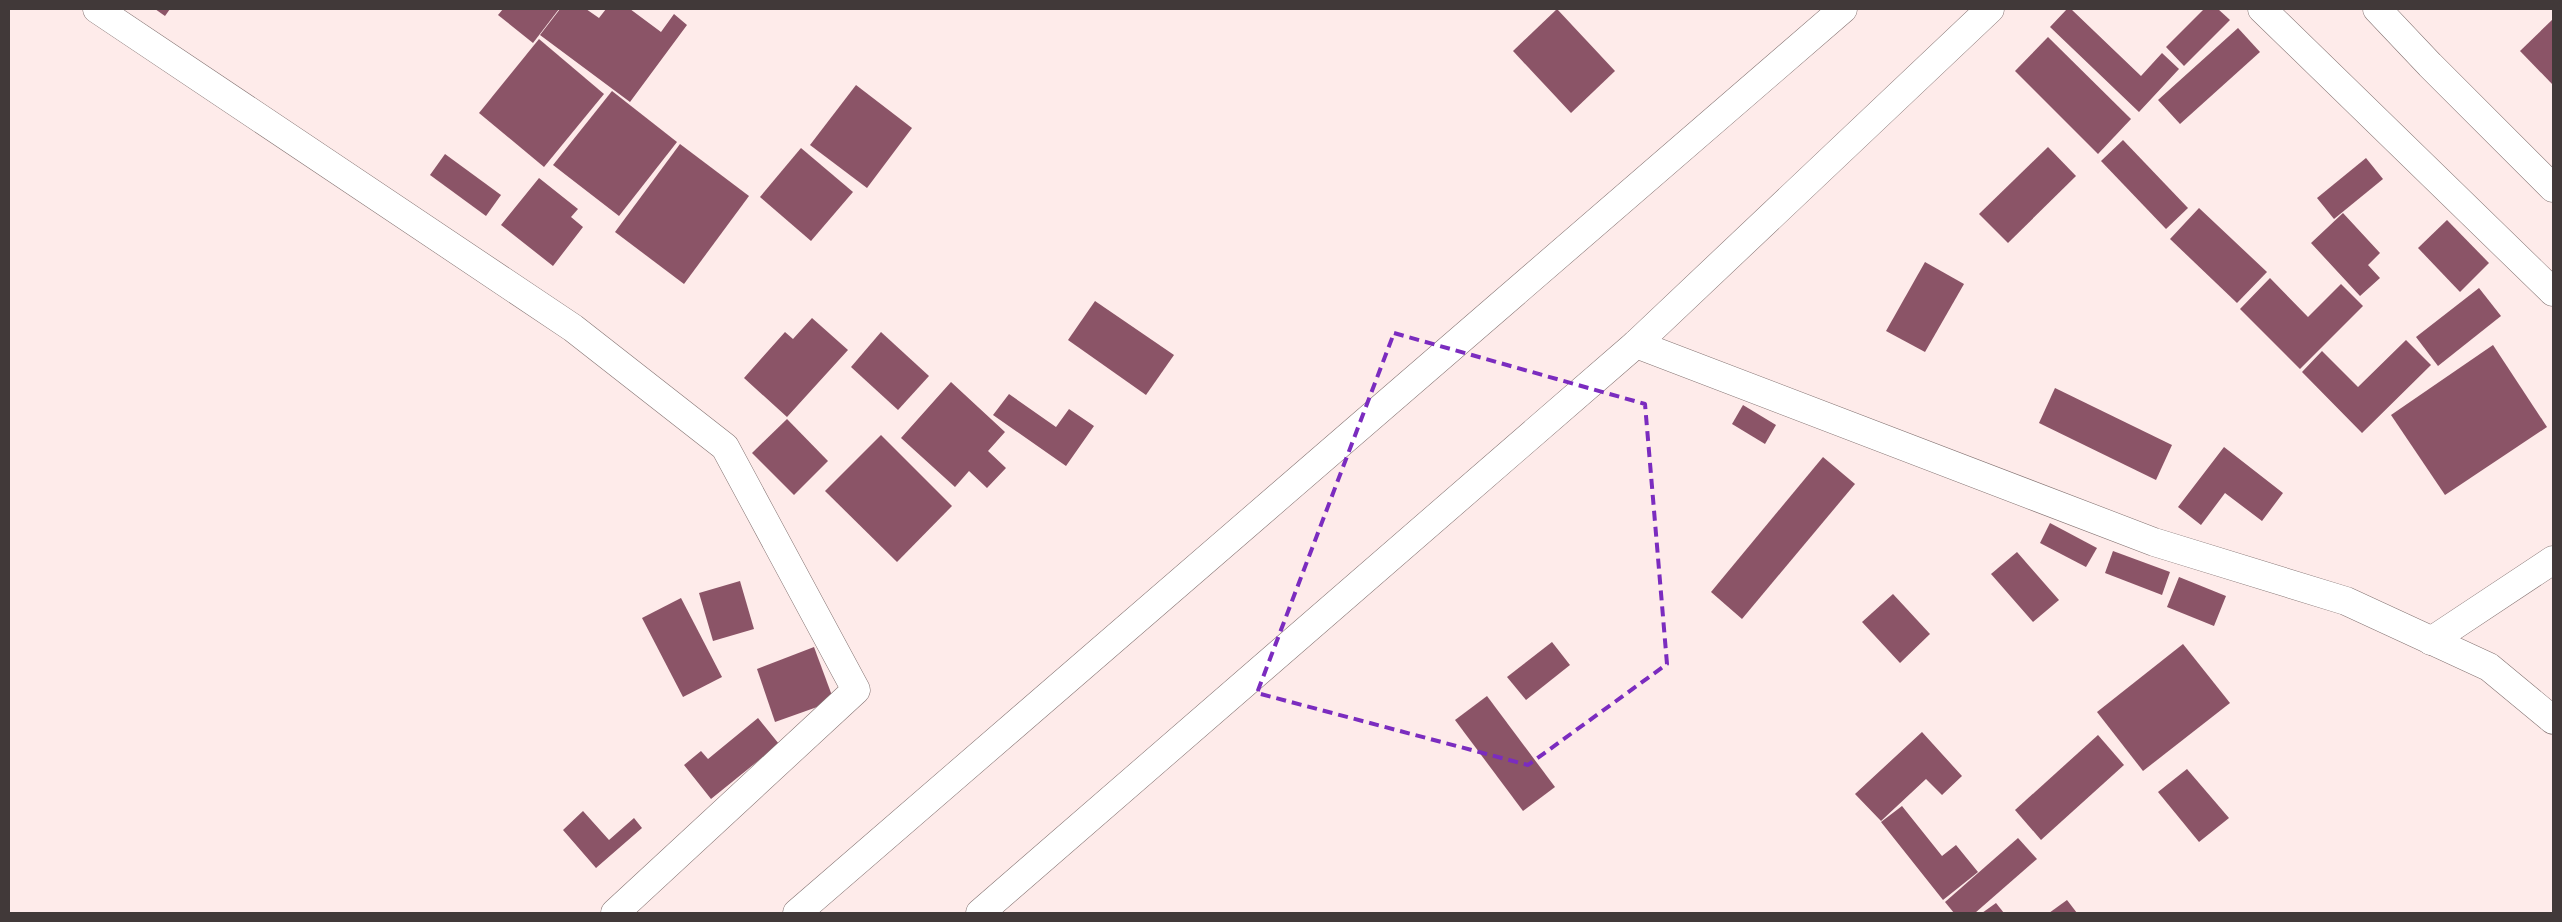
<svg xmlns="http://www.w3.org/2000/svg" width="2562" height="922" font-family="Signika,sans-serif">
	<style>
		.building { fill: #8b5467 }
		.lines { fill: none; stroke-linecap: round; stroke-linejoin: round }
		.minor-casing { stroke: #847372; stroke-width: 29 }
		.minor { stroke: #fff; stroke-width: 28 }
		.marked { fill: none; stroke: #7b2cbf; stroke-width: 4; stroke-dasharray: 10 6; stroke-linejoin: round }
	</style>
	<rect width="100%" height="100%" fill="#feebea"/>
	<!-- building -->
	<g class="building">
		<path d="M 155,9 L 170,9 L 165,16 Z"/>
		<path d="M 503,9 L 559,9 L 533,43 L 498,15 Z"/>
		<path d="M 560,9 L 586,9 L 599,18 L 606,9 L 630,9 L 661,32 L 674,14 L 687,25 L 630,102 L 540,35 Z"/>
		<path d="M 1557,9 L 1615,71 L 1571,113 L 1513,51 Z"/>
		<path d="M 2067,9 L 2071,9 L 2141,76 L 2162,53 L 2179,69 L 2139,112 L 2050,27 Z"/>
		<path d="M 2204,9 L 2218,9 L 2230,20 L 2184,66 L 2166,47 Z"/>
		<path d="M 2553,19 L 2553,85 L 2520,51 Z"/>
		<path d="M 2238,28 L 2260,52 L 2180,124 L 2158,100 Z"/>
		<path d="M 2048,37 L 2131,119 L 2098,154 L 2015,71 Z"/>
		<path d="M 539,39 L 604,94 L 544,167 L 479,113 Z"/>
		<path d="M 856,85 L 912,128 L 867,188 L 810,145 Z"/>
		<path d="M 612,91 L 677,142 L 619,216 L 553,165 Z"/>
		<path d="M 2123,140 L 2188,208 L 2166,229 L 2101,161 Z"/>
		<path d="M 680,144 L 749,196 L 684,284 L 615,232 Z"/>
		<path d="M 2048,147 L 2076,176 L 2008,243 L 1979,214 Z"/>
		<path d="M 801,148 L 853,192 L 811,241 L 760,197 Z"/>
		<path d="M 445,154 L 501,195 L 486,216 L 430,175 Z"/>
		<path d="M 2366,158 L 2383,179 L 2334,219 L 2317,198 Z"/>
		<path d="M 539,178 L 578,209 L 571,217 L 583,227 L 553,266 L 501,225 Z"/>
		<path d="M 2199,208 L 2267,272 L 2237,303 L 2170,239 Z"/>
		<path d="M 2343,213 L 2380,253 L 2368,265 L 2380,278 L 2360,296 L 2311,243 Z"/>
		<path d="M 2447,220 L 2489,263 L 2460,292 L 2418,248 Z"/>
		<path d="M 1925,262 L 1964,284 L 1925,352 L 1886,331 Z"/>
		<path d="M 2270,278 L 2308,317 L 2341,284 L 2363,306 L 2300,369 L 2240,309 Z"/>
		<path d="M 2479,288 L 2501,316 L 2438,366 L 2416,337 Z"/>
		<path d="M 1095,301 L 1174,355 L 1146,395 L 1068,340 Z"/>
		<path d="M 812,318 L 848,350 L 787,417 L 744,378 L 785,332 L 793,339 Z"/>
		<path d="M 881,332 L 929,376 L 898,410 L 851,367 Z"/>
		<path d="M 2406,340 L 2431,365 L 2362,433 L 2302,372 L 2322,351 L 2358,387 Z"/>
		<path d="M 2493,345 L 2547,427 L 2445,495 L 2391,415 Z"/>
		<path d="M 951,382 L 1005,432 L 988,451 L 1006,468 L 987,488 L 969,471 L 955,487 L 901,438 Z"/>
		<path d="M 2055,388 L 2172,445 L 2156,480 L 2039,423 Z"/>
		<path d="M 1009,394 L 1056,427 L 1069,409 L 1094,426 L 1066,466 L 993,415 Z"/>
		<path d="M 1743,405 L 1776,425 L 1765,444 L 1732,424 Z"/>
		<path d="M 787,419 L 828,461 L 794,495 L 752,453 Z"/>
		<path d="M 881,435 L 952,506 L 897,562 L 825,491 Z"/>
		<path d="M 2224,447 L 2283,493 L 2262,521 L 2225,493 L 2201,525 L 2178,507 Z"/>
		<path d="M 1823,457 L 1855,484 L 1742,619 L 1711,592 Z"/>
		<path d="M 2050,523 L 2097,548 L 2086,567 L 2040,543 Z"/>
		<path d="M 2113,551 L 2170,572 L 2162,595 L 2105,573 Z"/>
		<path d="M 2017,552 L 2059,600 L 2033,622 L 1991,574 Z"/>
		<path d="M 2179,577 L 2226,596 L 2214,626 L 2167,607 Z"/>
		<path d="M 740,581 L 754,629 L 713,641 L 699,593 Z"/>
		<path d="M 1893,594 L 1930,634 L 1900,663 L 1862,622 Z"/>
		<path d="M 681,598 L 722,677 L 683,697 L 642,618 Z"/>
		<path d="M 1552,642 L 1570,665 L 1526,700 L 1507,677 Z"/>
		<path d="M 2183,644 L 2230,703 L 2143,771 L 2097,712 Z"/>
		<path d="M 814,647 L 834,701 L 775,722 L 757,669 Z"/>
		<path d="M 1487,696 L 1555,787 L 1523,811 L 1455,720 Z"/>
		<path d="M 758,718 L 779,744 L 711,799 L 684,765 L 701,751 L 708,759 Z"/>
		<path d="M 1922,732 L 1962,776 L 1942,795 L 1926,779 L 1881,821 L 1855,794 Z"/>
		<path d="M 2098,735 L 2124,765 L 2041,840 L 2015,810 Z"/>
		<path d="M 2187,769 L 2229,818 L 2199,842 L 2158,792 Z"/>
		<path d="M 1902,806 L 1942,856 L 1956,845 L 1978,872 L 1943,900 L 1881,822 Z"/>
		<path d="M 583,811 L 609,840 L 634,818 L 642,828 L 596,868 L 563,830 Z"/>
		<path d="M 2018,838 L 2037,859 L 1975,913 L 1954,913 L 1945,902 Z"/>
		<path d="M 2067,900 L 2077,913 L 2049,913 Z"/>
		<path d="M 1996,903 L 2004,913 L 1982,913 Z"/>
	</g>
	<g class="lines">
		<!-- minor casing -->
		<g class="minor-casing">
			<g id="minor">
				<path d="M 97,9 L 573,328 L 725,447 L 856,690 L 615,913"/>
				<path d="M 2262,9 L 2553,292"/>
				<path d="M 2377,9 L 2430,65 L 2553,188"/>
				<path d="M 1636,344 L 2154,542 L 2346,601 L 2489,667 L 2553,720"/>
				<path d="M 2431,641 L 2553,560"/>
				<path d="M 797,913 L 1843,9"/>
				<path d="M 980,913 L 1636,344 L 1990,9"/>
			</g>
		</g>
		<!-- minor -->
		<use href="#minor" class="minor"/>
	</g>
	<!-- marked area -->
	<path class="marked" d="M 1394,333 L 1645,404 L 1667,664 L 1528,765 L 1257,693 Z"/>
	<!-- border -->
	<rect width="2562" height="922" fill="none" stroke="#413939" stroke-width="20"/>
</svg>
